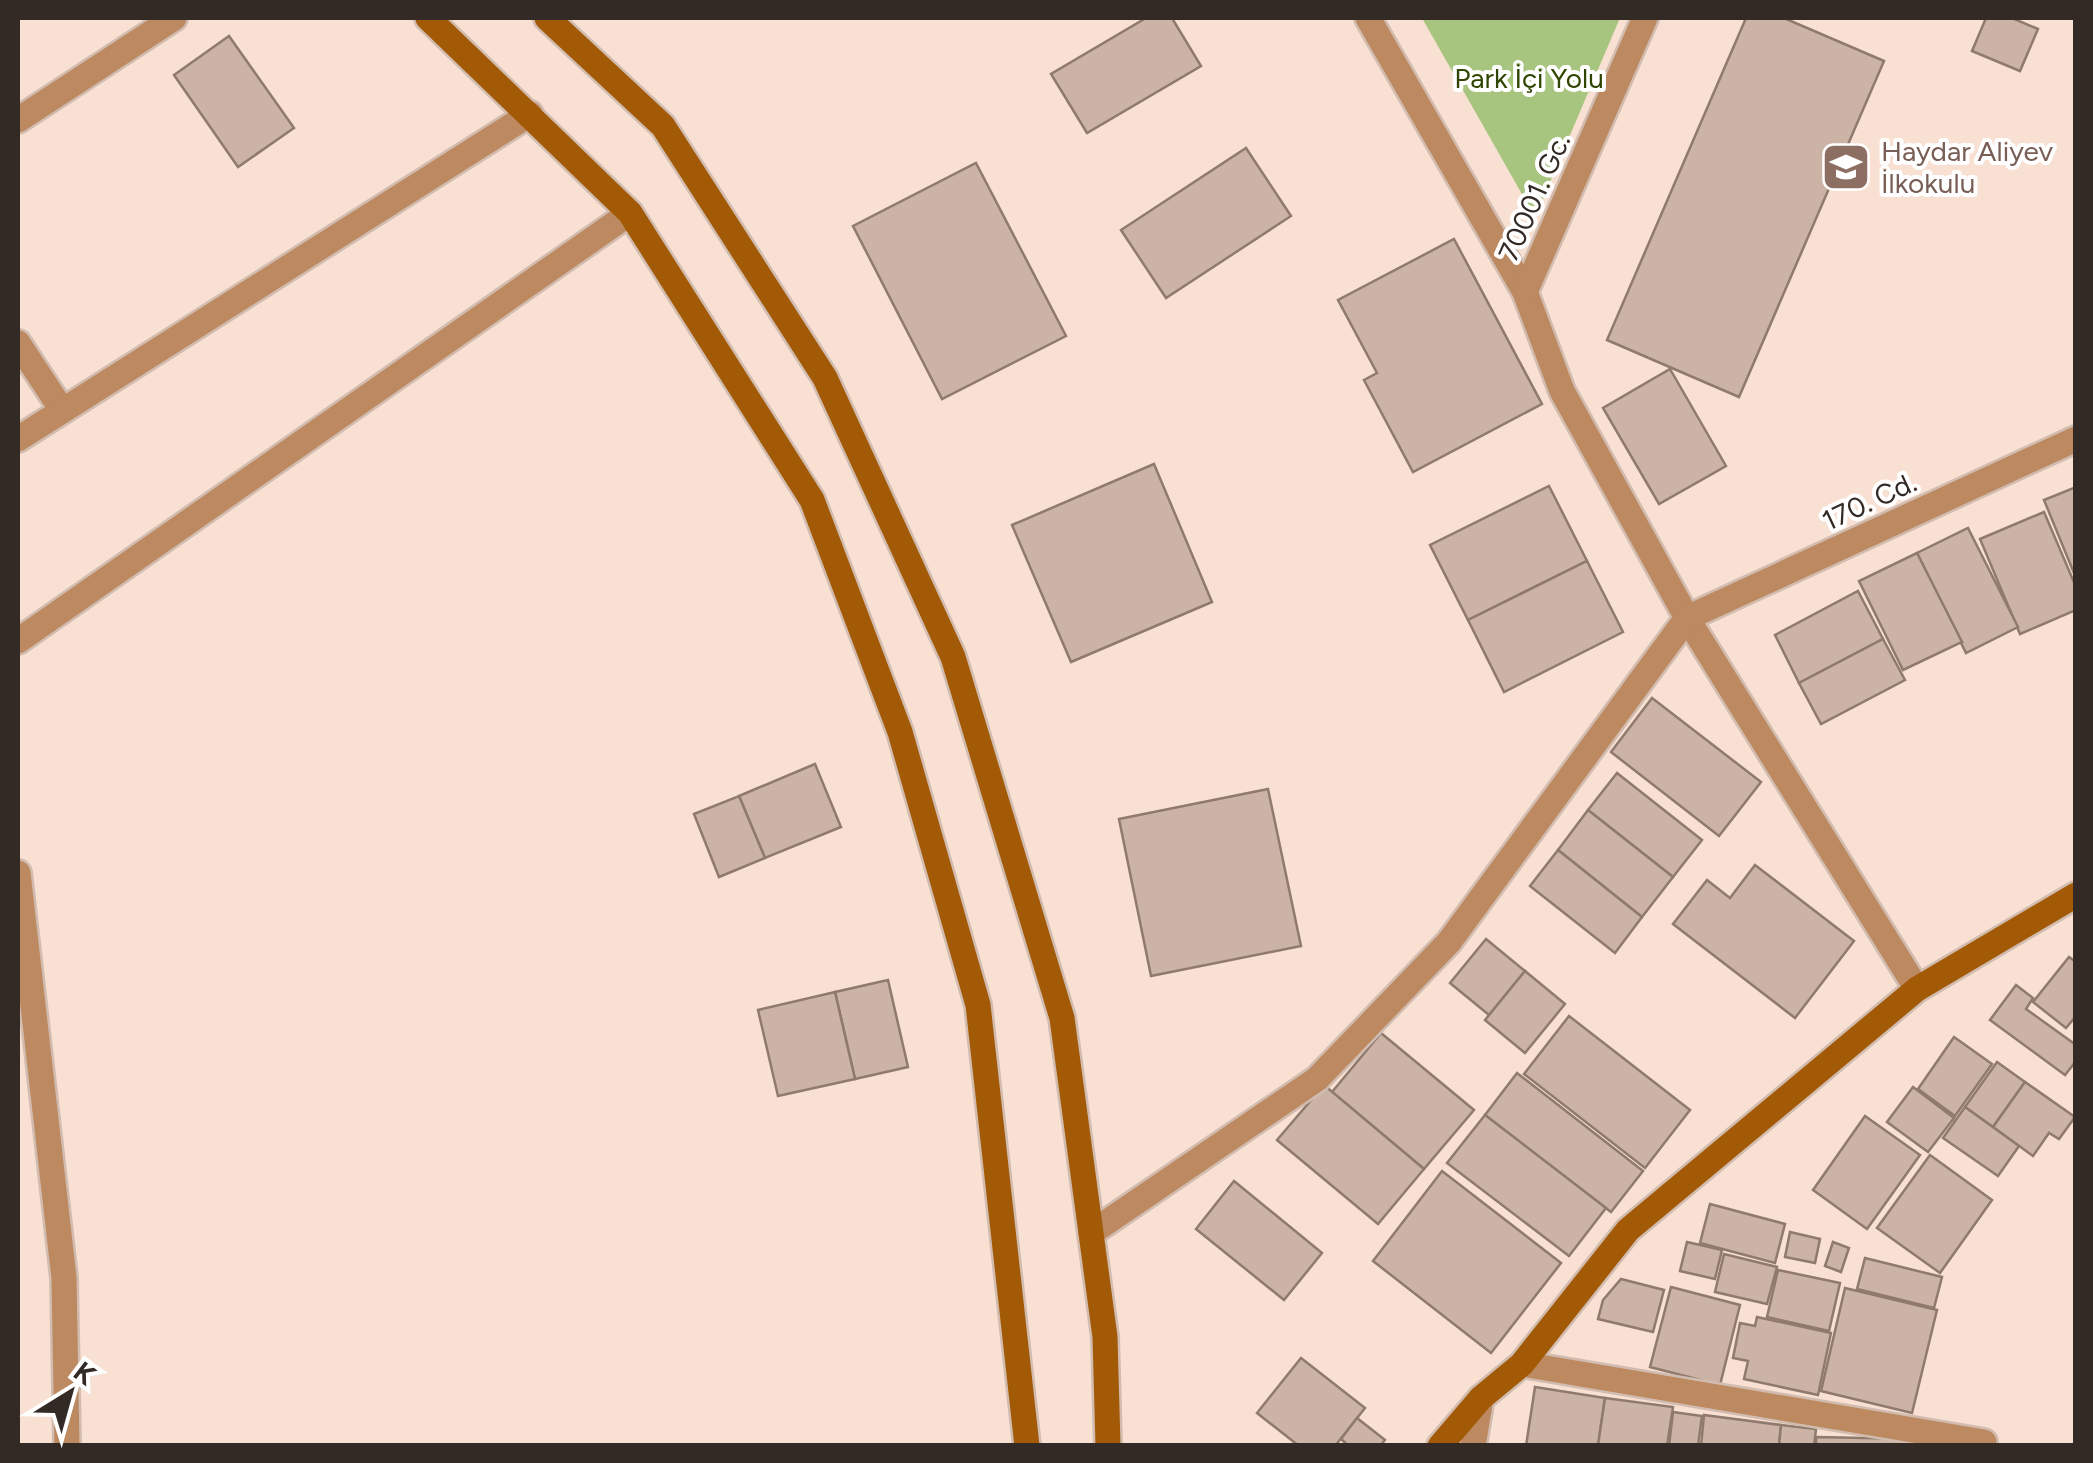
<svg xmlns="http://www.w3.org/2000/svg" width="2093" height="1463" font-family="Figtree,sans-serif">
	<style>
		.green { fill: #a7c57e }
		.building { fill: #cbb4a6; stroke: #8f7a6d; stroke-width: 2.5 }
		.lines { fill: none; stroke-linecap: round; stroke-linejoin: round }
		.street-casing { stroke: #d1bcaf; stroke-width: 30 }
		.secondary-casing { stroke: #d1bcaf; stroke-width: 30 }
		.street { stroke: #bc8961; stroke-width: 25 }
		.secondary { stroke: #a35a07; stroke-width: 25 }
		.labels { text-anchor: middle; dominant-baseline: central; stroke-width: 8; stroke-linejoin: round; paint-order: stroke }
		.park-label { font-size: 28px; fill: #304501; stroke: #fff }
		.education-label { font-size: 28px; fill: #785e54; stroke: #fff; text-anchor: start }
		.street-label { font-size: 28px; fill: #332a25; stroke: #fff }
	</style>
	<rect width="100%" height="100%" fill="#f8e0d2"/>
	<!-- green -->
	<path class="green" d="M 1422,18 L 1620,18 L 1535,217 Z"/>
	<!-- building -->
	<g class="building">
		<path d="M 1146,18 L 1172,18 L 1201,66 L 1087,133 L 1051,74 Z"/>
		<path d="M 1746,18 L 1784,18 L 1884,61 L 1739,397 L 1607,340 Z"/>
		<path d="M 1986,18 L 2012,18 L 2038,29 L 2020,71 L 1972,51 Z"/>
		<path d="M 229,36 L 294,128 L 238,167 L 174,75 Z"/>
		<path d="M 1246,148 L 1291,216 L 1166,298 L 1121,230 Z"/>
		<path d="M 976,163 L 1066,336 L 942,399 L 853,226 Z"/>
		<path d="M 1454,239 L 1542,404 L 1413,472 L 1364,380 L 1377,373 L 1338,300 Z"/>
		<path d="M 1670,369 L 1726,466 L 1659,504 L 1603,408 Z"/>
		<path d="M 1154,464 L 1212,602 L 1071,662 L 1012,525 Z"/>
		<path d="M 1549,486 L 1587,561 L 1468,620 L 1430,545 Z"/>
		<path d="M 2076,487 L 2076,578 L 2044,500 Z"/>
		<path d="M 2044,512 L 2076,587 L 2076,610 L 2020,634 L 1980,539 Z"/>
		<path d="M 1968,528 L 2018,627 L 1966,653 L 1917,553 Z"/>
		<path d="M 1917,553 L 1962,642 L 1903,670 L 1859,581 Z"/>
		<path d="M 1587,561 L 1623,632 L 1504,692 L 1468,620 Z"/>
		<path d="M 1858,591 L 1883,639 L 1799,683 L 1775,635 Z"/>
		<path d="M 1883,639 L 1905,680 L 1821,724 L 1799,683 Z"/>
		<path d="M 1652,698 L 1761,782 L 1719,836 L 1611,752 Z"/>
		<path d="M 815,764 L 841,827 L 765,858 L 739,796 Z"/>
		<path d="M 1617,773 L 1702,840 L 1673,877 L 1588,810 Z"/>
		<path d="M 1268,789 L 1301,946 L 1151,976 L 1119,819 Z"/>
		<path d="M 739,796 L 765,858 L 719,877 L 694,814 Z"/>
		<path d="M 1588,810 L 1673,877 L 1642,917 L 1558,850 Z"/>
		<path d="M 1558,850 L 1642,917 L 1615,953 L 1530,886 Z"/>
		<path d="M 1755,865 L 1854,941 L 1795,1018 L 1673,924 L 1707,880 L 1730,898 Z"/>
		<path d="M 1486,939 L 1525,971 L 1489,1015 L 1450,983 Z"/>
		<path d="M 2069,957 L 2076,962 L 2076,1016 L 2066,1028 L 2033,1002 Z"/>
		<path d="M 1525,971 L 1565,1004 L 1525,1053 L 1485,1020 Z"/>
		<path d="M 888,980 L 908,1067 L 855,1079 L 835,992 Z"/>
		<path d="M 2016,985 L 2033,998 L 2026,1009 L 2076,1045 L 2076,1061 L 2065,1075 L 1990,1020 Z"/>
		<path d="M 835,992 L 855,1079 L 778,1096 L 758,1010 Z"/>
		<path d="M 1569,1016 L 1690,1110 L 1645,1168 L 1524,1074 Z"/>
		<path d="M 1381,1033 L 1474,1110 L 1424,1169 L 1332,1092 Z"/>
		<path d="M 1954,1037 L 1992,1064 L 1955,1116 L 1918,1089 Z"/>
		<path d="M 1997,1062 L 2025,1082 L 1993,1127 L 1965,1107 Z"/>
		<path d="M 1517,1073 L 1643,1171 L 1611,1212 L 1485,1115 Z"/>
		<path d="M 2025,1082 L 2075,1117 L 2059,1139 L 2049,1133 L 2033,1156 L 1993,1127 Z"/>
		<path d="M 1324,1085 L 1424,1169 L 1378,1224 L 1277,1140 Z"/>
		<path d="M 1913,1087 L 1954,1118 L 1928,1152 L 1887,1122 Z"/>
		<path d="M 1965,1107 L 2019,1146 L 1998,1176 L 1943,1138 Z"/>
		<path d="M 1485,1115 L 1606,1208 L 1569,1256 L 1447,1163 Z"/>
		<path d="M 1865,1116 L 1920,1155 L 1867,1229 L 1813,1190 Z"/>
		<path d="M 1930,1155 L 1992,1200 L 1940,1273 L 1877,1228 Z"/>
		<path d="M 1442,1171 L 1561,1263 L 1491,1353 L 1373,1261 Z"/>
		<path d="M 1234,1181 L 1322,1253 L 1284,1300 L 1196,1229 Z"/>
		<path d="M 1710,1204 L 1785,1224 L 1775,1263 L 1700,1243 Z"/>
		<path d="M 1790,1232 L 1820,1239 L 1815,1263 L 1785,1257 Z"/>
		<path d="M 1687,1242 L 1722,1250 L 1715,1279 L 1680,1271 Z"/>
		<path d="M 1833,1242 L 1849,1248 L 1841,1272 L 1825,1266 Z"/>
		<path d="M 1724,1254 L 1777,1267 L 1767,1304 L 1715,1292 Z"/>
		<path d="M 1865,1258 L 1942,1277 L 1934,1308 L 1857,1289 Z"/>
		<path d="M 1778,1270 L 1840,1283 L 1829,1331 L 1767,1317 Z"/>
		<path d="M 1621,1279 L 1664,1290 L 1653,1332 L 1598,1319 L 1603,1300 Z"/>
		<path d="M 1671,1287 L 1740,1305 L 1720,1385 L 1650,1367 Z"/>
		<path d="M 1845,1288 L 1937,1310 L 1912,1413 L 1821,1391 Z"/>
		<path d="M 1757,1317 L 1831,1333 L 1818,1395 L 1744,1379 L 1748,1361 L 1733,1358 L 1740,1323 L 1755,1326 Z"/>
		<path d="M 1301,1358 L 1365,1408 L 1335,1446 L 1299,1446 L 1257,1413 Z"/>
		<path d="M 1535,1387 L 1605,1398 L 1598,1446 L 1526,1446 Z"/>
		<path d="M 1605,1398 L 1673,1407 L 1667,1446 L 1598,1445 Z"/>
		<path d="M 1673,1412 L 1702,1416 L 1698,1446 L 1669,1446 Z"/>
		<path d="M 1704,1415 L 1781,1425 L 1779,1446 L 1701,1446 Z"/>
		<path d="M 1357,1418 L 1385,1440 L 1380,1446 L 1349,1446 L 1341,1439 Z"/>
		<path d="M 1781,1425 L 1816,1429 L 1814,1446 L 1779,1446 Z"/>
		<path d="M 1816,1437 L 1959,1440 L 1959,1446 L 1816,1446 Z"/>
	</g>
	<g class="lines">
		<!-- street casing -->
		<g class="street-casing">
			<g id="street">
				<path d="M 1368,18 L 1525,292 L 1562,391 L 1687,618 L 1917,989"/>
				<path d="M 18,120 L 174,18"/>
				<path d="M 1525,292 L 1645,18"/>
				<path d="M 18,343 L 62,410"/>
				<path d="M 18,439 L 530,114"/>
				<path d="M 18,641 L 630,213"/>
				<path d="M 18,873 L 64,1278 L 67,1446"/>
				<path d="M 1091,1233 L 1317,1079 L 1449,942 L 1687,618 L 2076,439"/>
				<path d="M 1522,1364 L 1984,1442 L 1984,1446"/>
				<path d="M 1473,1446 L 1481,1398"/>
			</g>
		</g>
		<!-- secondary casing -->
		<g class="secondary-casing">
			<g id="secondary">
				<path d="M 428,18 L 630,213 L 812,500 L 900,732 L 978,1005 L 1027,1446"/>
				<path d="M 547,18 L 663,126 L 825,378 L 953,657 L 1062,1018 L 1105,1337 L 1108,1446"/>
				<path d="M 1440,1446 L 1481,1398 L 1522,1364 L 1628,1230 L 1917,989 L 2076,895"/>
			</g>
		</g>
		<!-- street -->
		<use href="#street" class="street"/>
		<!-- secondary -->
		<use href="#secondary" class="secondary"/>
	</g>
	<!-- icons -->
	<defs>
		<g id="school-square" transform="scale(2.5)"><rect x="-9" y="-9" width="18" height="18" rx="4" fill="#8d6e63" stroke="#fff"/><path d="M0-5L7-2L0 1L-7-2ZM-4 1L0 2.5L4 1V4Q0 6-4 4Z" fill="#fff"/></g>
	</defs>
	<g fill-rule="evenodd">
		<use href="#school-square" x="1846" y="167"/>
	</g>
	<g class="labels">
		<!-- park labels -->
		<g class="park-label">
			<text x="1529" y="78">Park İçi Yolu</text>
		</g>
		<!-- education labels -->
		<g class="education-label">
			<text x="1881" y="151">Haydar Aliyev<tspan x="1881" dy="32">İlkokulu</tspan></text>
		</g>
		<!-- street labels -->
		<g class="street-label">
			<text transform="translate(1534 197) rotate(-66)">70001. Gc.</text>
			<text transform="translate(1869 501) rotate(-25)">170. Cd.</text>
		</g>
	</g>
	<!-- border -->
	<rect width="2093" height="1463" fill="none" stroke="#332a25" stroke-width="40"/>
	<!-- north arrow -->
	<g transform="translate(70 1393) rotate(37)" stroke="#ffffff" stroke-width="8" paint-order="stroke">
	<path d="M0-8L18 38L0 25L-18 38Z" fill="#332a25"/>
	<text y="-15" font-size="28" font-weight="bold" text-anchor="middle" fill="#332a25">K</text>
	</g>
</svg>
